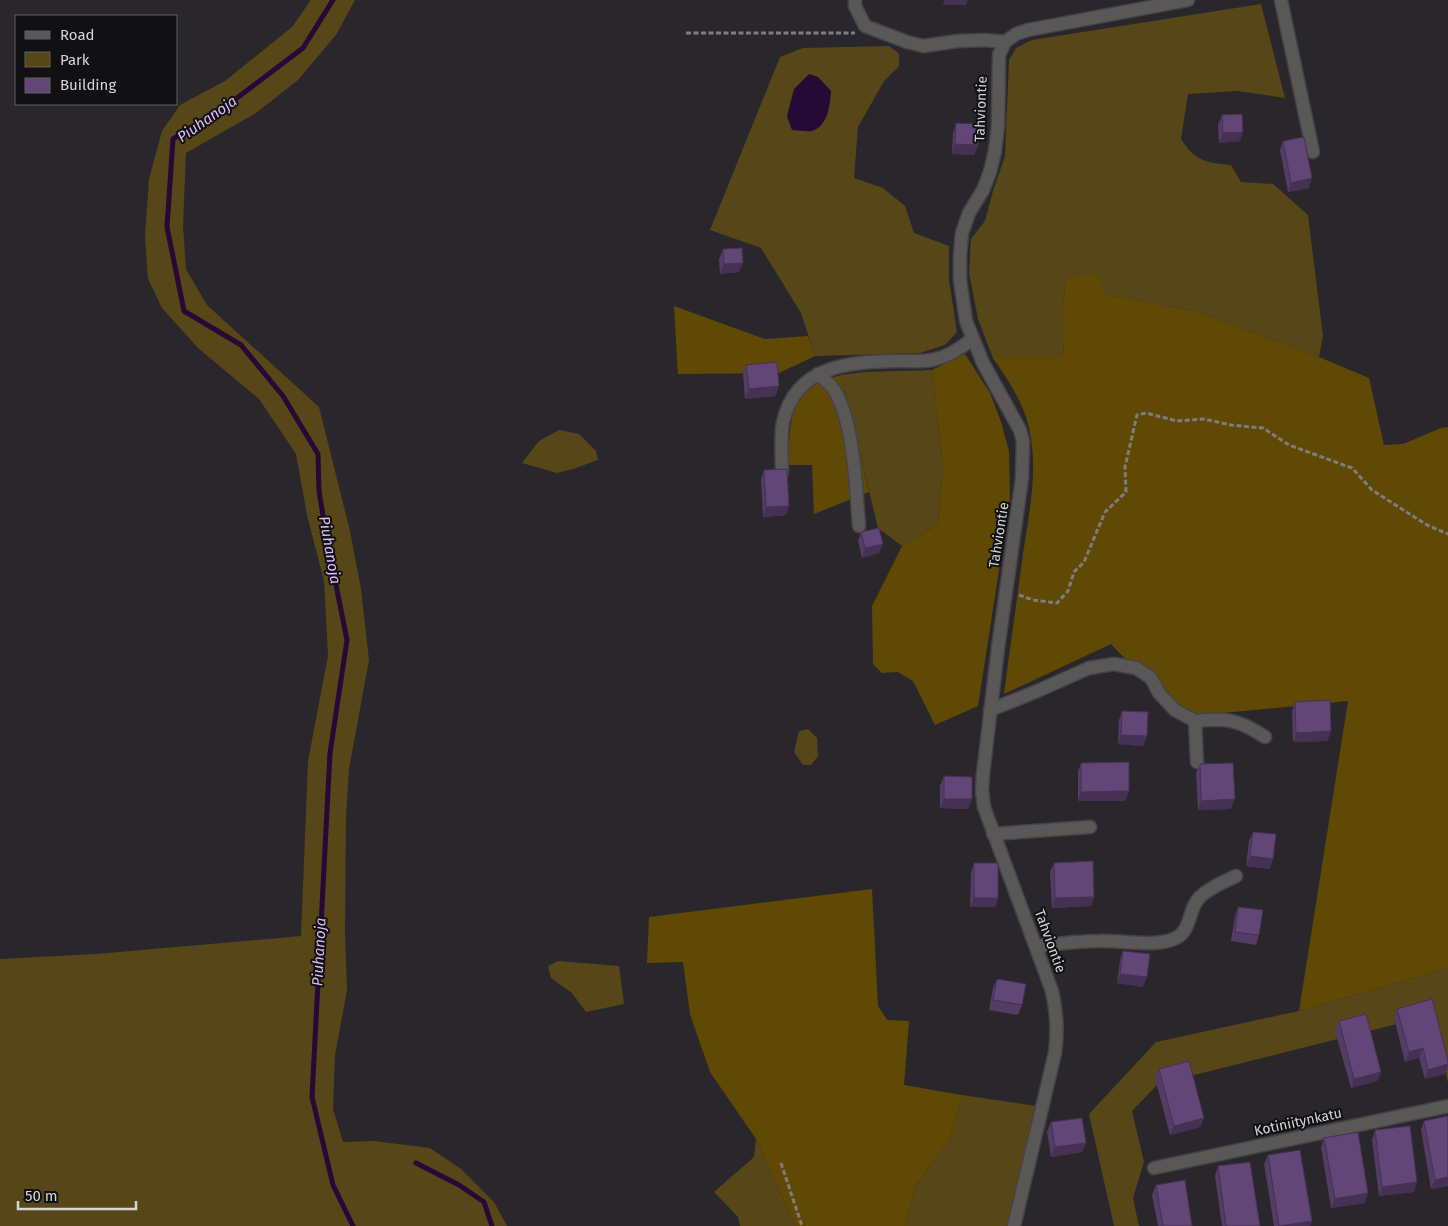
<svg xmlns="http://www.w3.org/2000/svg" width="1448" height="1226" font-family="'Fira Sans',sans-serif">
	<style>
		.green { fill: #574617 }
		.forest { fill: #604904 }
		.water { fill: #250936 }
		.lines { fill: none; stroke-linecap: round; stroke-linejoin: round }
		.stream { stroke: #250936; stroke-width: 5 }
		.minor-casing { stroke: #454347; stroke-width: 15 }
		.path { stroke: #7e7c7f; stroke-width: 3; stroke-dasharray: 5 2.5; stroke-linecap: butt }
		.minor { stroke: #595856; stroke-width: 12 }
		.wall { fill: #533c66 }
		.shaded-wall { fill: #443153 }
		.building { fill: #614677; stroke: #443153 }
		.labels { text-anchor: middle; dominant-baseline: central; stroke-width: 4; stroke-linejoin: round; paint-order: stroke }
		.street-label { font-size: 14px; fill: #d7d5d8; stroke: #111012 }
		.water-label { font-size: 15px; font-style: italic; fill: #e0befc; stroke: #111012 }
	</style>
	<rect width="100%" height="100%" fill="#29272b"/>
	<!-- green -->
	<g class="green">
		<path d="M 311,0 L 355,0 L 336,35 L 298,80 L 256,113 L 186,153 L 183,226 L 186,269 L 207,305 L 319,407 L 350,531 L 361,589 L 369,660 L 349,769 L 346,817 L 345,932 L 347,990 L 335,1055 L 333,1109 L 343,1142 L 374,1141 L 430,1148 L 461,1169 L 494,1202 L 507,1226 L 0,1226 L 0,959 L 96,954 L 301,936 L 308,761 L 328,656 L 324,581 L 307,515 L 296,454 L 259,399 L 198,348 L 162,308 L 148,279 L 145,236 L 149,179 L 162,131 L 180,105 L 225,81 L 292,27 Z"/>
		<path d="M 1261,4 L 1285,98 L 1238,91 L 1188,94 L 1181,139 C 1196,162 1205,162 1231,165 L 1241,182 L 1273,184 L 1308,215 L 1323,336 L 1319,357 L 1195,311 L 1104,295 L 1098,275 L 1066,277 L 1062,317 L 1064,358 L 993,358 L 978,319 L 969,273 L 971,239 L 985,221 L 993,191 L 1005,156 L 1009,60 L 1016,48 L 1032,40 Z"/>
		<path d="M 889,46 L 899,54 L 899,66 L 884,81 L 858,127 L 854,178 L 883,188 L 905,206 L 914,233 L 949,246 L 949,280 L 957,332 L 945,345 L 920,353 L 815,356 L 801,313 L 761,248 L 710,230 L 780,57 L 803,48 Z"/>
		<path d="M 932,370 L 943,465 L 938,524 L 902,546 L 878,528 L 841,375 L 864,372 Z"/>
		<path d="M 559,430 L 579,434 L 596,451 L 598,460 L 573,469 L 557,473 L 522,463 L 539,441 Z"/>
		<path d="M 808,729 L 817,738 L 818,756 L 811,765 L 803,765 L 794,752 L 799,731 Z"/>
		<path d="M 558,961 L 619,966 L 624,1004 L 586,1012 L 572,993 L 551,978 L 548,966 Z"/>
		<path d="M 1448,968 L 1448,1083 L 1433,1015 L 1158,1084 L 1132,1111 L 1144,1162 L 1133,1198 L 1139,1226 L 1114,1226 L 1089,1114 L 1156,1042 L 1299,1011 Z"/>
		<path d="M 962,1095 L 1036,1106 L 1008,1226 L 905,1226 L 916,1185 L 950,1138 Z"/>
		<path d="M 756,1139 L 796,1226 L 740,1226 L 738,1217 L 714,1192 L 754,1157 Z"/>
	</g>
	<!-- forest -->
	<g class="forest">
		<path d="M 1098,274 L 1105,295 L 1195,311 L 1319,357 L 1369,378 L 1384,445 L 1403,444 L 1441,428 L 1448,427 L 1448,968 L 1299,1011 L 1348,701 L 1180,717 L 1111,644 L 1004,694 C 1010,647 1017,600 1023,554 C 1029,514 1038,473 1030,433 C 1025,405 1009,381 993,358 L 1064,358 L 1062,317 L 1066,277 Z"/>
		<path d="M 674,306 L 765,339 L 808,336 L 815,356 L 779,373 L 678,374 Z"/>
		<path d="M 965,354 L 990,393 L 1001,422 L 1009,451 L 1010,499 L 978,706 L 935,725 L 913,681 L 898,672 L 882,673 L 873,664 L 872,606 L 902,546 L 938,524 L 943,465 L 932,370 Z"/>
		<path d="M 841,375 L 869,492 L 814,514 L 812,465 L 788,465 C 790,438 787,399 815,384 C 823,380 833,378 841,375 Z"/>
		<path d="M 872,889 L 878,1006 L 887,1020 L 909,1021 L 904,1085 L 962,1095 L 950,1138 L 916,1185 L 905,1226 L 796,1226 L 756,1139 L 710,1072 L 690,1014 L 683,962 L 647,963 L 649,917 Z"/>
	</g>
	<!-- water -->
	<path class="water" d="M 809,74 L 818,77 L 831,91 C 830,105 828,126 812,131 C 806,132 798,130 792,130 L 787,116 L 794,89 Z"/>
	<g class="lines">
		<!-- stream -->
		<g class="stream">
			<path d="M 333,0 L 303,48 L 225,107 L 173,139 L 167,227 L 184,311 L 241,345 L 283,396 L 318,454 L 319,491 L 327,540 L 347,640 L 330,753 L 312,1097 L 333,1185 L 353,1226"/>
			<path d="M 416,1163 L 459,1185 L 484,1202 L 492,1226"/>
		</g>
		<!-- minor casing -->
		<g class="minor-casing">
			<g id="minor">
				<path d="M 855,0 L 855,6 L 865,26 L 907,42 L 923,46 L 958,41 L 985,40 L 1005,42"/>
				<path d="M 1281,0 L 1313,152"/>
				<path d="M 818,374 C 822,378 828,382 832,387 C 854,417 856,489 859,526"/>
				<path d="M 782,472 C 782,457 780,438 783,422 C 796,365 849,362 897,361 C 908,361 921,362 932,360 C 948,357 960,349 972,339"/>
				<path d="M 990,710 L 1035,692 L 1089,668 L 1114,664 L 1136,668 L 1151,678 L 1159,693 L 1175,710 L 1195,721 L 1197,762"/>
				<path d="M 1195,721 C 1227,718 1238,719 1265,737"/>
				<path d="M 993,834 L 1090,827"/>
				<path d="M 1036,946 C 1057,944 1079,941 1100,941 C 1123,940 1155,948 1176,938 C 1192,930 1188,908 1200,897 C 1210,887 1224,882 1236,876"/>
				<path d="M 1154,1168 L 1448,1106"/>
				<path d="M 1014,1226 L 1055,1053 C 1058,1031 1057,1013 1052,991 L 984,807 L 982,791 L 983,774 L 998,648 L 1022,478 L 1023,442 L 1020,430 L 983,363 L 966,321 L 960,280 L 960,255 L 962,233 L 969,213 L 983,190 L 990,172 L 995,151 L 998,125 L 999,55 L 1005,42 L 1016,34 L 1028,30 L 1188,0"/>
			</g>
		</g>
		<!-- path -->
		<g class="path">
			<path d="M 686,33 L 855,33"/>
			<path d="M 1019,595 L 1033,600 L 1057,603 L 1068,591 L 1074,572 L 1084,562 L 1105,512 L 1126,492 L 1125,467 L 1137,415 L 1146,413 L 1177,421 L 1204,419 L 1231,425 L 1263,428 L 1289,445 L 1352,468 L 1372,490 L 1427,525 L 1448,534"/>
			<path d="M 781,1163 L 802,1226"/>
		</g>
		<!-- minor -->
		<use href="#minor" class="minor"/>
	</g>
	<!-- wall -->
	<g class="wall">
		<path d="M 1222,115 L 1240,141 L 1219,143 L 1218,125 Z"/>
		<path d="M 956,123 L 978,145 L 974,155 L 952,154 L 953,133 Z"/>
		<path d="M 1283,141 L 1309,188 L 1288,192 L 1280,150 Z"/>
		<path d="M 723,249 L 739,272 L 720,274 L 719,259 Z"/>
		<path d="M 746,365 L 779,386 L 775,396 L 745,399 L 743,374 Z"/>
		<path d="M 764,470 L 789,506 L 786,515 L 763,517 L 761,480 Z"/>
		<path d="M 861,532 L 879,553 L 862,558 L 858,541 Z"/>
		<path d="M 1295,702 L 1331,731 L 1327,741 L 1293,742 L 1292,711 Z"/>
		<path d="M 1122,711 L 1147,736 L 1143,746 L 1118,744 L 1119,720 Z"/>
		<path d="M 1081,763 L 1129,791 L 1125,801 L 1078,801 L 1078,772 Z"/>
		<path d="M 1200,764 L 1231,809 L 1198,810 L 1196,773 Z"/>
		<path d="M 944,776 L 968,809 L 940,808 L 940,786 Z"/>
		<path d="M 1253,832 L 1270,869 L 1246,866 L 1249,841 Z"/>
		<path d="M 974,863 L 998,898 L 995,907 L 970,907 L 971,873 Z"/>
		<path d="M 1054,863 L 1094,897 L 1091,906 L 1052,908 L 1050,872 Z"/>
		<path d="M 1238,907 L 1259,935 L 1256,945 L 1231,941 L 1235,916 Z"/>
		<path d="M 1123,951 L 1143,987 L 1117,983 L 1120,960 Z"/>
		<path d="M 997,979 L 1022,1005 L 1018,1015 L 989,1010 L 993,988 Z"/>
		<path d="M 1397,1009 L 1448,1061 L 1448,1067 L 1445,1074 L 1425,1079 L 1419,1058 L 1405,1062 L 1394,1018 Z"/>
		<path d="M 1339,1021 L 1381,1072 L 1377,1081 L 1351,1088 L 1335,1031 Z"/>
		<path d="M 1159,1069 L 1204,1118 L 1200,1127 L 1170,1135 L 1155,1078 Z"/>
		<path d="M 1448,1116 L 1448,1186 L 1431,1189 L 1421,1130 L 1424,1121 Z"/>
		<path d="M 1051,1122 L 1086,1143 L 1082,1152 L 1051,1157 L 1047,1132 Z"/>
		<path d="M 1375,1130 L 1414,1192 L 1379,1196 L 1372,1140 Z"/>
		<path d="M 1324,1138 L 1365,1203 L 1331,1208 L 1321,1147 Z"/>
		<path d="M 1268,1155 L 1312,1221 L 1310,1226 L 1274,1226 L 1264,1164 Z"/>
		<path d="M 1218,1166 L 1260,1226 L 1222,1226 L 1215,1176 Z"/>
		<path d="M 1156,1185 L 1192,1226 L 1158,1226 L 1152,1195 Z"/>
	</g>
	<!-- shaded-wall -->
	<g class="shaded-wall">
		<path d="M 944,0 L 968,0 L 966,5 L 943,5 Z"/>
		<path d="M 1243,132 L 1240,141 L 1219,143 L 1223,133 Z"/>
		<path d="M 955,144 L 978,145 L 974,155 L 952,154 Z"/>
		<path d="M 1312,178 L 1309,188 L 1288,192 L 1291,183 Z"/>
		<path d="M 743,263 L 739,272 L 720,274 L 724,264 Z"/>
		<path d="M 779,386 L 775,396 L 745,399 L 749,389 Z"/>
		<path d="M 789,506 L 786,515 L 763,517 L 766,507 Z"/>
		<path d="M 883,544 L 879,553 L 862,558 L 865,548 Z"/>
		<path d="M 1331,731 L 1327,741 L 1293,742 L 1296,733 Z"/>
		<path d="M 1121,735 L 1147,736 L 1143,746 L 1118,744 Z"/>
		<path d="M 1129,791 L 1125,801 L 1078,801 L 1081,792 Z"/>
		<path d="M 944,799 L 972,799 L 968,809 L 940,808 Z"/>
		<path d="M 1235,799 L 1231,809 L 1198,810 L 1201,801 Z"/>
		<path d="M 1250,856 L 1273,859 L 1270,869 L 1246,866 Z"/>
		<path d="M 1094,897 L 1091,906 L 1052,908 L 1055,898 Z"/>
		<path d="M 974,898 L 998,898 L 995,907 L 970,907 Z"/>
		<path d="M 1120,974 L 1147,977 L 1143,987 L 1117,983 Z"/>
		<path d="M 1423,1048 L 1419,1058 L 1405,1062 L 1409,1052 Z"/>
		<path d="M 1448,1064 L 1445,1074 L 1425,1079 L 1428,1070 Z"/>
		<path d="M 1381,1072 L 1377,1081 L 1351,1088 L 1354,1079 Z"/>
		<path d="M 1204,1118 L 1200,1127 L 1170,1135 L 1174,1126 Z"/>
		<path d="M 1086,1143 L 1082,1152 L 1051,1157 L 1055,1147 Z"/>
		<path d="M 1448,1177 L 1448,1186 L 1431,1189 L 1435,1180 Z"/>
		<path d="M 1417,1182 L 1414,1192 L 1379,1196 L 1382,1187 Z"/>
		<path d="M 1368,1193 L 1365,1203 L 1331,1208 L 1335,1199 Z"/>
		<path d="M 1312,1221 L 1310,1226 L 1282,1226 Z"/>
	</g>
	<!-- building -->
	<g class="building">
		<path d="M 1242,114 L 1243,132 L 1223,133 L 1222,115 Z"/>
		<path d="M 956,123 L 979,124 L 978,145 L 955,144 Z"/>
		<path d="M 1304,137 L 1312,178 L 1291,183 L 1283,141 Z"/>
		<path d="M 742,248 L 743,263 L 724,264 L 723,249 Z"/>
		<path d="M 777,362 L 779,386 L 749,389 L 746,365 Z"/>
		<path d="M 787,469 L 789,506 L 766,507 L 764,470 Z"/>
		<path d="M 879,528 L 883,544 L 865,548 L 861,532 Z"/>
		<path d="M 1330,700 L 1331,731 L 1296,733 L 1295,702 Z"/>
		<path d="M 1122,711 L 1148,712 L 1147,736 L 1121,735 Z"/>
		<path d="M 1129,762 L 1129,791 L 1081,792 L 1081,763 Z"/>
		<path d="M 1233,763 L 1235,799 L 1201,801 L 1200,764 Z"/>
		<path d="M 944,776 L 972,777 L 972,799 L 944,799 Z"/>
		<path d="M 1253,832 L 1276,834 L 1273,859 L 1250,856 Z"/>
		<path d="M 1093,861 L 1094,897 L 1055,898 L 1054,863 Z"/>
		<rect x="974" y="863" width="24" height="35"/>
		<path d="M 1238,907 L 1263,910 L 1259,935 L 1235,932 Z"/>
		<path d="M 1123,951 L 1150,954 L 1147,977 L 1120,974 Z"/>
		<path d="M 997,979 L 1026,984 L 1022,1005 L 993,1000 Z"/>
		<path d="M 1432,999 L 1448,1061 L 1448,1064 L 1428,1070 L 1423,1048 L 1409,1052 L 1397,1009 Z"/>
		<path d="M 1366,1014 L 1381,1072 L 1354,1079 L 1339,1021 Z"/>
		<path d="M 1189,1061 L 1204,1118 L 1174,1126 L 1159,1069 Z"/>
		<path d="M 1448,1116 L 1448,1177 L 1435,1180 L 1424,1121 Z"/>
		<path d="M 1082,1118 L 1086,1143 L 1055,1147 L 1051,1122 Z"/>
		<path d="M 1410,1126 L 1417,1182 L 1382,1187 L 1375,1130 Z"/>
		<path d="M 1358,1132 L 1368,1193 L 1335,1199 L 1324,1138 Z"/>
		<path d="M 1300,1150 L 1312,1221 L 1279,1226 L 1268,1155 Z"/>
		<path d="M 1250,1162 L 1260,1226 L 1226,1226 L 1218,1166 Z"/>
		<path d="M 1185,1180 L 1192,1226 L 1163,1226 L 1156,1185 Z"/>
	</g>
	<g class="labels">
		<!-- street labels -->
		<g class="street-label">
			<text transform="translate(981 109) rotate(-88)">Tahviontie</text>
			<text transform="translate(999 535) rotate(-81)">Tahviontie</text>
			<text transform="translate(1050 941) rotate(70)">Tahviontie</text>
			<text transform="translate(1298 1122) rotate(-12)">Kotiniitynkatu</text>
		</g>
		<!-- water labels -->
		<g class="water-label">
			<text transform="translate(207 119) rotate(-35)">Piuhanoja</text>
			<text transform="translate(330 550) rotate(80)">Piuhanoja</text>
			<text transform="translate(319 952) rotate(-87)">Piuhanoja</text>
		</g>
	</g>
	<!-- legend -->
	<rect x="15" y="15" width="162" height="90" fill="#111012" stroke="#605f61"/>
	<rect x="25" y="31" width="25" height="8" fill="#595856" stroke="#605f61"/>
	<text x="60" y="40" font-size="15" fill="#d7d5d8">Road</text>
	<rect x="25" y="52" width="25" height="15" fill="#574617" stroke="#605f61"/>
	<text x="60" y="65" font-size="15" fill="#d7d5d8">Park</text>
	<rect x="25" y="78" width="25" height="15" fill="#614677" stroke="#605f61"/>
	<text x="60" y="90" font-size="15" fill="#d7d5d8">Building</text>
	<!-- scale -->
	<path d="M18 1201v8h118v-8" fill="none" stroke="#d7d5d8" stroke-width="2.5"/>
	<text x="25" y="1201" font-size="15" fill="#d7d5d8" stroke="#111012" stroke-width="4" paint-order="stroke">50 m</text>
</svg>
